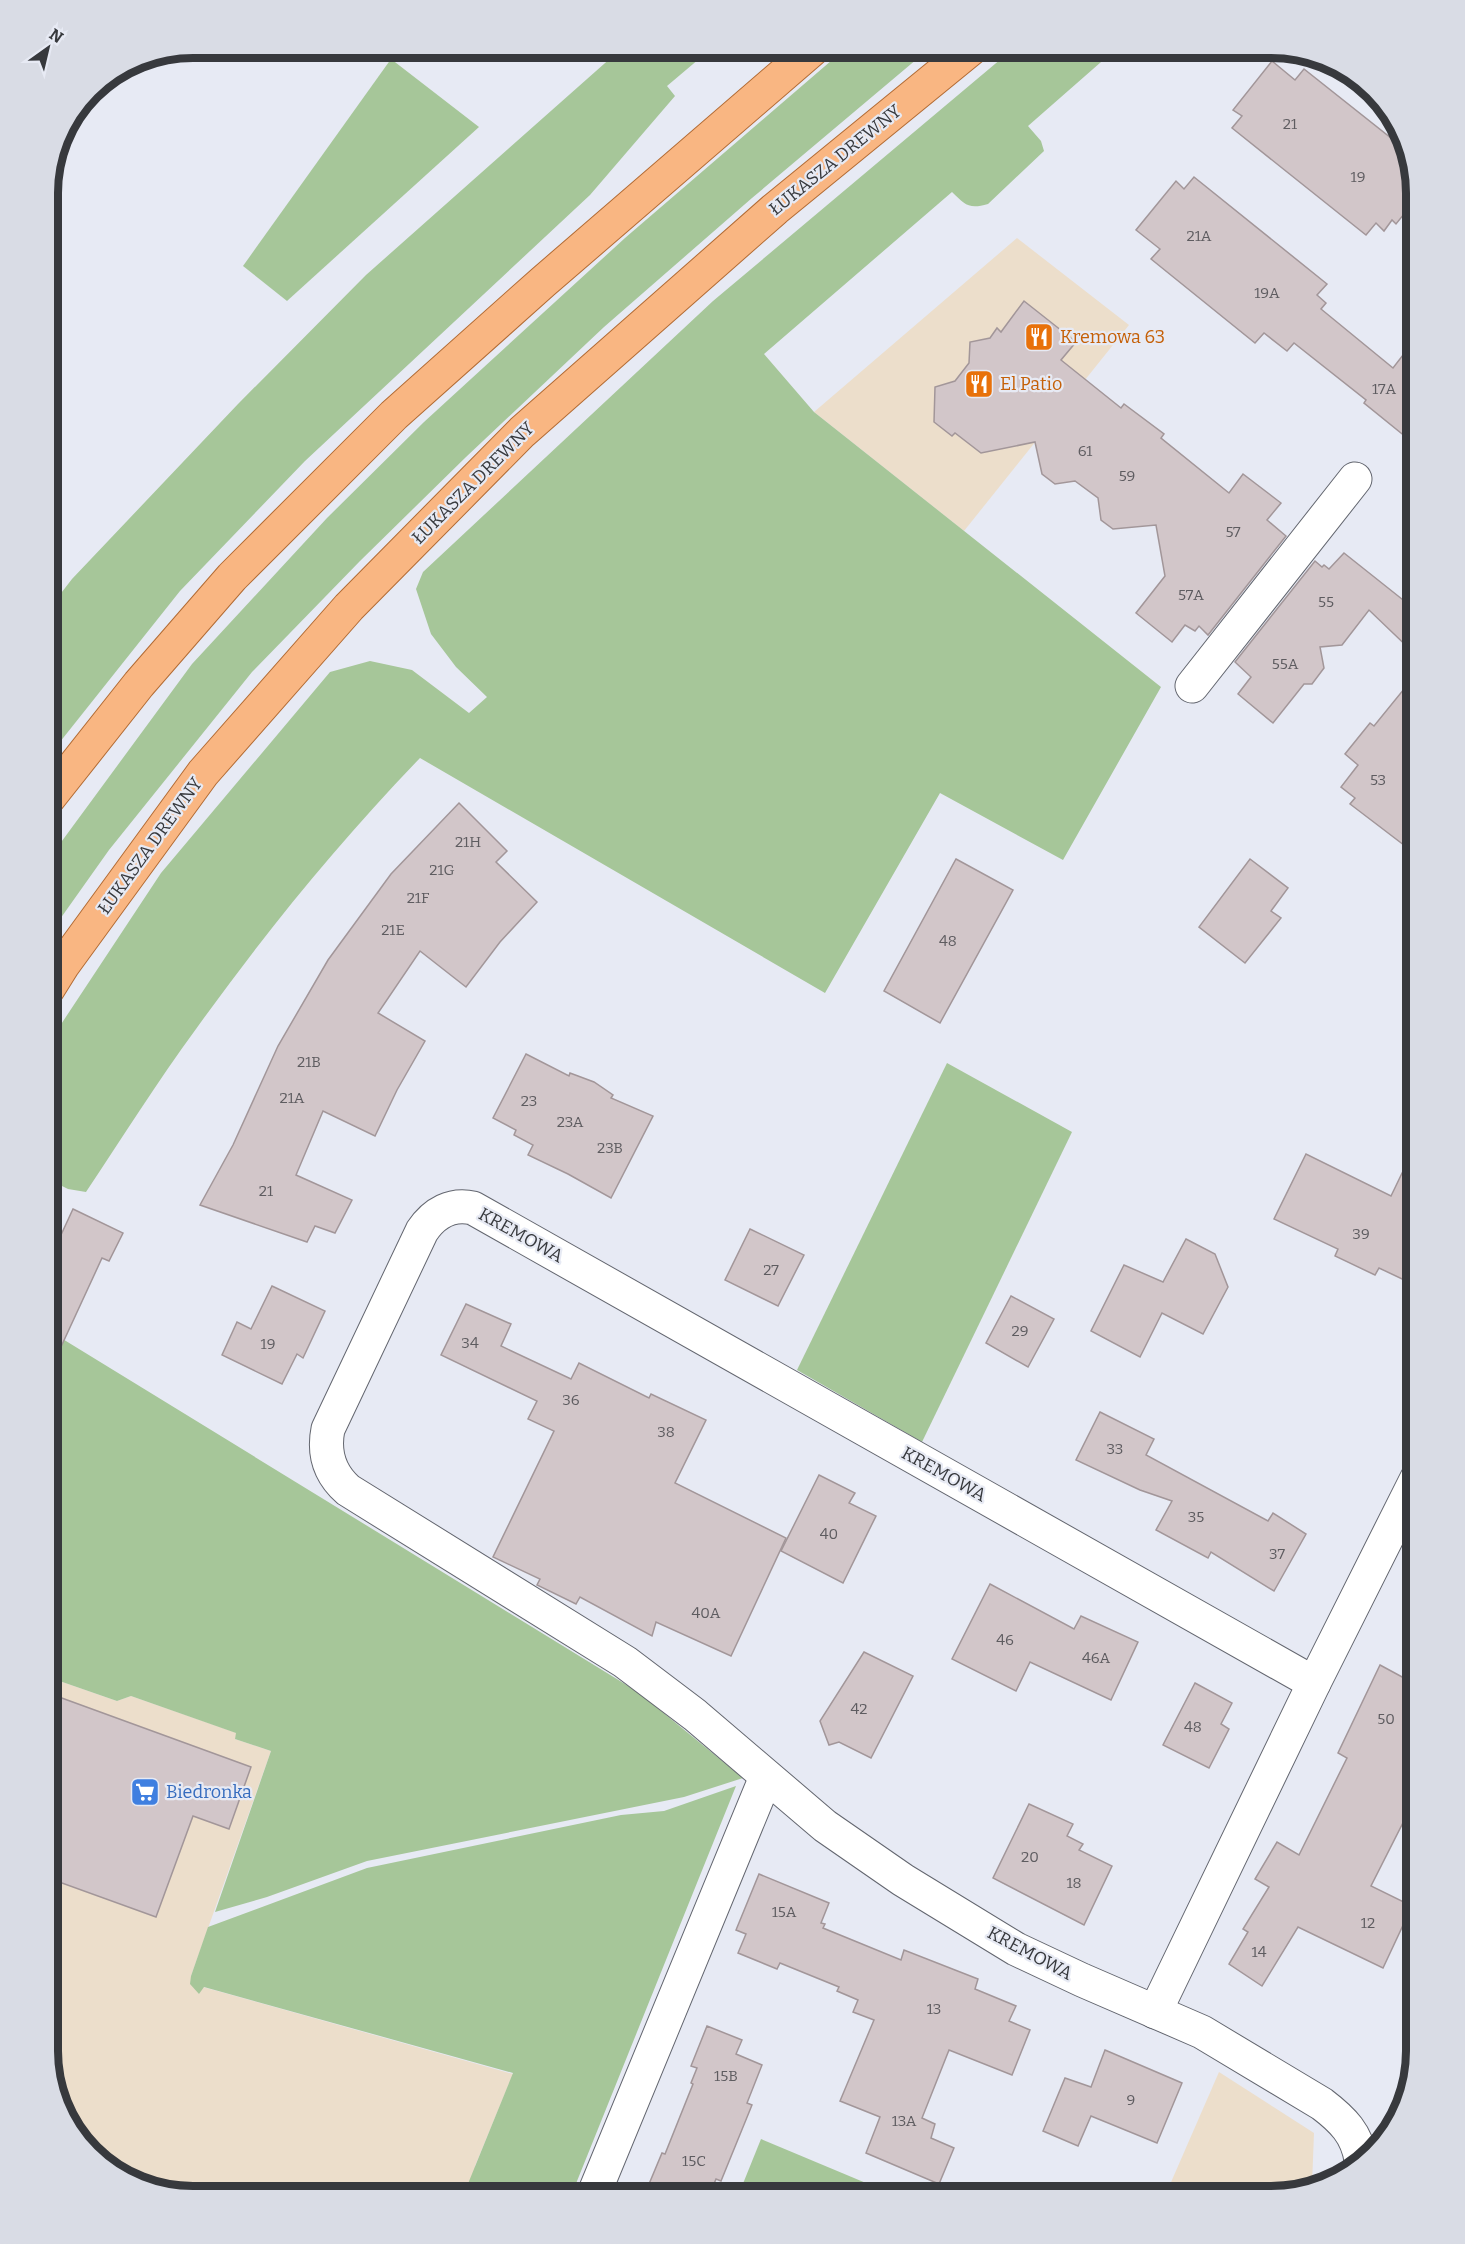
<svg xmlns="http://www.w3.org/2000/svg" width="1465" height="2244" font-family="Bitter,serif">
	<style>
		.commercial { fill: #ecdecb }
		.green { fill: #a6c699 }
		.building { fill: #d2c6c9; stroke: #a29699; stroke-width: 1.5 }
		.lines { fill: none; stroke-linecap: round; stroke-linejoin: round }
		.minor-casing { stroke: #63666f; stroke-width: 35 }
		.major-casing { stroke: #b26b34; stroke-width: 35 }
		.minor { stroke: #fff; stroke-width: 33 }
		.major { stroke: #f9b682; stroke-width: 33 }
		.labels { text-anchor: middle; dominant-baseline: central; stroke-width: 4.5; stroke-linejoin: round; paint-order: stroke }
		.number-label { font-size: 15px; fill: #5e5c60 }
		.street-label { font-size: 18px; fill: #37393d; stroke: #e7eaf4 }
		.food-label { font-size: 18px; fill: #c56008; stroke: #e7eaf4; text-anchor: start }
		.shop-label { font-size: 18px; fill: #366cbe; stroke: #e7eaf4; text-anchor: start }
		.rim { fill: none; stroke: #37393d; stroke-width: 8 }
	</style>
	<rect width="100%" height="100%" fill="#e7eaf4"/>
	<!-- commercial -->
	<g class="commercial">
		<path d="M 1017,238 L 1129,325 L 964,531 L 814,412 Z"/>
		<path d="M 48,1677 L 117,1701 L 131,1696 L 237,1733 L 235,1739 L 271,1751 L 191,1976 L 199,1994 L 203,1987 L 513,2074 L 475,2166 L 474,2196 L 184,2196 L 120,2176 L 67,2123 L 48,2051 Z"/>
		<path d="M 1219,2072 L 1314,2133 L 1312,2185 L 1272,2196 L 1165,2196 Z"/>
	</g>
	<!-- green -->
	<g class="green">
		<path d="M 622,48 L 712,48 L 667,86 L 675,96 L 590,195 L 305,461 L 180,591 L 48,757 L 48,610 L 72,579 L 238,404 L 366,275 Z"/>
		<path d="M 846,48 L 930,48 L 752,198 L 604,327 L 466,457 L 360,561 L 252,672 L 109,850 L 48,936 L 48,860 L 192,664 L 327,518 L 424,422 L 625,238 Z"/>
		<path d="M 1014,48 L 1117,48 L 1028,126 L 1041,141 L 1044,151 L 988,204 C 968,210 965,204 952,192 L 764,354 L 814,412 L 1161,687 L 1063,860 L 940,793 L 825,993 L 420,758 C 339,842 264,934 196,1029 C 157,1082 122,1138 86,1192 L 68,1189 L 48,1179 L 48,1044 L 161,873 L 330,672 L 370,661 L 412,670 L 469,713 L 487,697 L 456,667 L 431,634 L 416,589 L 423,572 L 713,301 Z"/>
		<path d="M 391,59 L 479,127 L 287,301 L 243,266 Z"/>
		<path d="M 947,1063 L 1072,1132 L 922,1442 L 797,1370 Z"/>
		<path d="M 48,1330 L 638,1692 L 743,1778 L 684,1797 L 367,1861 L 267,1897 L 215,1912 L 271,1751 L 235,1739 L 236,1733 L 131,1696 L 117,1701 L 48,1677 Z"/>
		<path d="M 736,1786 L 571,2196 L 463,2196 L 513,2073 L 204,1987 L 199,1994 L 190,1984 L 191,1976 L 208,1927 L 367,1868 L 621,1815 L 664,1811 Z"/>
		<path d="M 761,2139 L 897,2196 L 738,2196 Z"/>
	</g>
	<!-- building -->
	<g class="building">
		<path d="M 1272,61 L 1295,80 L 1304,69 L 1406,150 L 1417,198 L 1396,224 L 1392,220 L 1384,231 L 1376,223 L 1366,235 L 1232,128 L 1242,116 L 1233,110 Z"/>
		<path d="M 1194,177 L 1327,284 L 1317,295 L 1326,303 L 1321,309 L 1393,368 L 1417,337 L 1417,446 L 1364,403 L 1366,400 L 1294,343 L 1287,351 L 1264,333 L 1255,343 L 1151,259 L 1160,249 L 1136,230 L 1176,181 L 1184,189 Z"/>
		<path d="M 1024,301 L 1076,342 L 1061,360 L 1121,408 L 1124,404 L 1164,434 L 1161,438 L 1229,493 L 1243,474 L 1281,503 L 1267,520 L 1286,536 L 1208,635 L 1199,626 L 1195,631 L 1185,625 L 1172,642 L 1136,613 L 1165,576 L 1156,525 L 1113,529 L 1101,520 L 1098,498 L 1075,481 L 1055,484 L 1042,474 L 1035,442 L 981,453 L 955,433 L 952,436 L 934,422 L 935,387 L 955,381 L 969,363 L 970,342 L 990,338 L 997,328 L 1001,332 Z"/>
		<path d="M 1344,553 L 1417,611 L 1417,656 L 1369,610 L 1342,645 L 1320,647 L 1324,668 L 1312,684 L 1304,684 L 1273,723 L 1238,694 L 1251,677 L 1235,662 L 1315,561 L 1322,567 L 1324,565 L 1329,569 Z"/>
		<path d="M 1417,673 L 1417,855 L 1350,804 L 1355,798 L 1341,787 L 1358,765 L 1345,754 L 1370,723 L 1374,726 Z"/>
		<path d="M 459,803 L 507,851 L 496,862 L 537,902 L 500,942 L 466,987 L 420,951 L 378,1013 L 425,1041 L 397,1090 L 375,1136 L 323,1111 L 296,1175 L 352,1200 L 335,1233 L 315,1226 L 307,1242 L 200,1205 L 233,1145 L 278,1046 L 328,960 L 391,874 Z"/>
		<path d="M 956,859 L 1013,890 L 940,1023 L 884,991 Z"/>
		<path d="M 1250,859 L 1288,888 L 1271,911 L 1281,918 L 1245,963 L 1199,927 Z"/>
		<path d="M 526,1054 L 569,1076 L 570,1073 L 594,1082 L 613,1095 L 611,1098 L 653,1116 L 611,1198 L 568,1174 L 528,1155 L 533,1145 L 514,1135 L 516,1130 L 493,1118 Z"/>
		<path d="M 1417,1142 L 1417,1286 L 1379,1268 L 1375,1275 L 1335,1256 L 1338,1249 L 1274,1219 L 1306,1154 L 1391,1196 Z"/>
		<path d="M 73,1209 L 123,1233 L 109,1261 L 102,1258 L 48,1375 L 48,1231 L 60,1237 Z"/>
		<path d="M 750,1229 L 804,1255 L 778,1306 L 725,1280 Z"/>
		<path d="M 1186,1239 L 1215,1254 L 1228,1287 L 1203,1334 L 1162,1313 L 1140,1357 L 1091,1331 L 1124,1265 L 1163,1282 Z"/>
		<path d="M 272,1286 L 325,1311 L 303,1358 L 297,1354 L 282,1384 L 222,1355 L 237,1322 L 251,1329 Z"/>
		<path d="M 1011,1296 L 1054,1319 L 1028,1367 L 986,1343 Z"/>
		<path d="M 466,1304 L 511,1324 L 501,1346 L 571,1379 L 579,1363 L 649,1398 L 651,1394 L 706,1420 L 675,1483 L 786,1538 L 731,1656 L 656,1622 L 652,1636 L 580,1597 L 576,1604 L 537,1585 L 540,1579 L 493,1557 L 554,1431 L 528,1419 L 537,1401 L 441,1355 Z"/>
		<path d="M 1100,1412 L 1154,1439 L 1146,1455 L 1268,1521 L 1273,1513 L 1306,1534 L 1274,1591 L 1211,1552 L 1208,1558 L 1156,1530 L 1172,1501 L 1140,1490 L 1076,1460 Z"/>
		<path d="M 819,1475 L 855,1493 L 849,1503 L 876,1516 L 843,1583 L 781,1551 Z"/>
		<path d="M 990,1584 L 1074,1629 L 1081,1616 L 1138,1642 L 1111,1700 L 1030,1662 L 1016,1691 L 952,1659 Z"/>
		<path d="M 864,1652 L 913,1676 L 871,1758 L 839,1742 L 829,1745 L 820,1721 Z"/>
		<path d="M 1380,1665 L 1417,1685 L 1417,1795 L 1371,1886 L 1412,1906 L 1383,1968 L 1298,1927 L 1262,1986 L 1229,1964 L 1248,1932 L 1243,1929 L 1269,1887 L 1255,1879 L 1277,1842 L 1299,1855 L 1347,1758 L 1338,1753 Z"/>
		<path d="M 1195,1683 L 1232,1703 L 1221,1724 L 1229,1729 L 1209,1768 L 1163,1745 Z"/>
		<path d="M 48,1693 L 251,1767 L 229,1829 L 193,1816 L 156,1917 L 48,1878 Z"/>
		<path d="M 1029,1804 L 1073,1824 L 1067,1836 L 1083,1844 L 1079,1850 L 1112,1866 L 1084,1925 L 993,1878 Z"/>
		<path d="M 759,1874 L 829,1903 L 821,1923 L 825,1924 L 823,1928 L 901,1960 L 904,1950 L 978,1979 L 975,1989 L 1016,2006 L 1009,2021 L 1030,2030 L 1012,2075 L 949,2050 L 922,2118 L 935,2124 L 931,2138 L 954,2148 L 939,2184 L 866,2153 L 880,2117 L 840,2101 L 874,2020 L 853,2012 L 858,2000 L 837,1991 L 839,1987 L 780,1963 L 777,1969 L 738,1953 L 746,1934 L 736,1930 Z"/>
		<path d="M 707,2026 L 742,2040 L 736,2054 L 762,2065 L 747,2103 L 752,2105 L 721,2181 L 716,2179 L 709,2196 L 644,2196 L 662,2153 L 665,2154 L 693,2084 L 691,2083 L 697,2068 L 691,2066 Z"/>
		<path d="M 1105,2050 L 1182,2083 L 1157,2143 L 1091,2116 L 1078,2146 L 1043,2131 L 1065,2078 L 1091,2087 Z"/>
	</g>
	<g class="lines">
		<!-- minor casing -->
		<g class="minor-casing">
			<g id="minor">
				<path d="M 1192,686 L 1355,479"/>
				<path d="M 1314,1683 L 473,1208 C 452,1203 434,1213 422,1231 L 328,1429 C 323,1454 330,1474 348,1490 L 625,1662 L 695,1715 L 825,1826 L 903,1880 L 1016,1949 L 1082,1980 L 1202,2032 L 1322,2104 C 1343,2120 1357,2134 1361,2160"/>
				<path d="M 1155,2012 L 1314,1683 L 1417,1478"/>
				<path d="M 593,2196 L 766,1777"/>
			</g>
		</g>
		<!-- major casing -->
		<g class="major-casing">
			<g id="major">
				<path d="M 48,799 L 139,684 L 232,577 L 394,415 L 543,282 L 814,48"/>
				<path d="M 48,989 L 63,965 L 203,773 L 349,607 L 522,432 L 775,209 L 972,48"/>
			</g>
		</g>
		<!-- minor -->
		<use href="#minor" class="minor"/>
		<!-- major -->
		<use href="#major" class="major"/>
	</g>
	<!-- icons -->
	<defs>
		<g id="restaurant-square" transform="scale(1.5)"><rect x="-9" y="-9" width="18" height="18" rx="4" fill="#e8710a" stroke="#e7eaf4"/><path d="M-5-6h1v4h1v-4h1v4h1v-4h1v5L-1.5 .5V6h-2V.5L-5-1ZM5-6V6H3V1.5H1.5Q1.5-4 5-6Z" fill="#fff"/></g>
		<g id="supermarket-square" transform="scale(1.5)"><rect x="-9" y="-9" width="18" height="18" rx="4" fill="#3f7fe0" stroke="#e7eaf4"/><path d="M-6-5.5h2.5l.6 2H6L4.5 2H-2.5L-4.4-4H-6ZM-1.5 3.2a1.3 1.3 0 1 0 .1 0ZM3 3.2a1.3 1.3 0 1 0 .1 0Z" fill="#fff"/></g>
	</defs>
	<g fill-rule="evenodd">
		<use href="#restaurant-square" x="1039" y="337"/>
		<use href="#restaurant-square" x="979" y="384"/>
		<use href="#supermarket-square" x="145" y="1792"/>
	</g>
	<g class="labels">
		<!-- number labels -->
		<g class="number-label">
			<text x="1290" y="124">21</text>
			<text x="1358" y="177">19</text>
			<text x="1199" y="236">21A</text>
			<text x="1267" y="293">19A</text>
			<text x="1384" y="389">17A</text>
			<text x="1085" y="451">61</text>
			<text x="1127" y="476">59</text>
			<text x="1233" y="532">57</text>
			<text x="1191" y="595">57A</text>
			<text x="1326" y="602">55</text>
			<text x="1285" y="664">55A</text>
			<text x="1378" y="780">53</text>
			<text x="468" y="842">21H</text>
			<text x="442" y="870">21G</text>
			<text x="418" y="898">21F</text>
			<text x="393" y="930">21E</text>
			<text x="948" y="941">48</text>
			<text x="309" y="1062">21B</text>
			<text x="292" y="1098">21A</text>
			<text x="529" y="1101">23</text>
			<text x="570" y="1122">23A</text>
			<text x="610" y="1148">23B</text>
			<text x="266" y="1191">21</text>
			<text x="1361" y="1234">39</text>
			<text x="771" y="1270">27</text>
			<text x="1020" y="1331">29</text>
			<text x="470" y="1343">34</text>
			<text x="268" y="1344">19</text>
			<text x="571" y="1400">36</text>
			<text x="666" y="1432">38</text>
			<text x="1115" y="1449">33</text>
			<text x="1196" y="1517">35</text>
			<text x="829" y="1534">40</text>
			<text x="1277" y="1554">37</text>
			<text x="706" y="1613">40A</text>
			<text x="1005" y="1640">46</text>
			<text x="1096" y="1658">46A</text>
			<text x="859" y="1709">42</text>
			<text x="1386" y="1719">50</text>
			<text x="1193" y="1727">48</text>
			<text x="1030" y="1857">20</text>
			<text x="1074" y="1883">18</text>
			<text x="784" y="1912">15A</text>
			<text x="1368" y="1923">12</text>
			<text x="1259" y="1952">14</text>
			<text x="934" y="2009">13</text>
			<text x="726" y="2076">15B</text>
			<text x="1131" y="2100">9</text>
			<text x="904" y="2121">13A</text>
			<text x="694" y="2161">15C</text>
		</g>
		<!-- street labels -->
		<g class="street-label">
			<text transform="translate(835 160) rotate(-39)">ŁUKASZA DREWNY</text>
			<text transform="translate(473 483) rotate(-45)">ŁUKASZA DREWNY</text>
			<text transform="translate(150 846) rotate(-54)">ŁUKASZA DREWNY</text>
			<text transform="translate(521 1235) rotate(29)">KREMOWA</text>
			<text transform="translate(944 1474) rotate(29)">KREMOWA</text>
			<text transform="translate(1030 1953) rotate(28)">KREMOWA</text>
		</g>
		<!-- food labels -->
		<g class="food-label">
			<text x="1060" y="337">Kremowa 63</text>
			<text x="1000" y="384">El Patio</text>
		</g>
		<!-- shop labels -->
		<g class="shop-label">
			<text x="166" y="1792">Biedronka</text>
		</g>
	</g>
	<!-- crop -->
	<path d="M0 0H1465V2244H0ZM193 58H1271A135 135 0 0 1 1406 193V2051A135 135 0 0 1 1271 2186H193A135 135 0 0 1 58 2051V193A135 135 0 0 1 193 58Z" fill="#d9dce5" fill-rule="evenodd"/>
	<path class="rim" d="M193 58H1271A135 135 0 0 1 1406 193V2051A135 135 0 0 1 1271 2186H193A135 135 0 0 1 58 2051V193A135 135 0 0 1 193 58Z"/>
	<!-- north arrow -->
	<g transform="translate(48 48) rotate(34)" stroke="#e7eaf4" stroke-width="4.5" paint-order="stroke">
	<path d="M0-4.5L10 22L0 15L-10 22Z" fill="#37393d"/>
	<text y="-9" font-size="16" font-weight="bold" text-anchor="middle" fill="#37393d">N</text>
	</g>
</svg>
